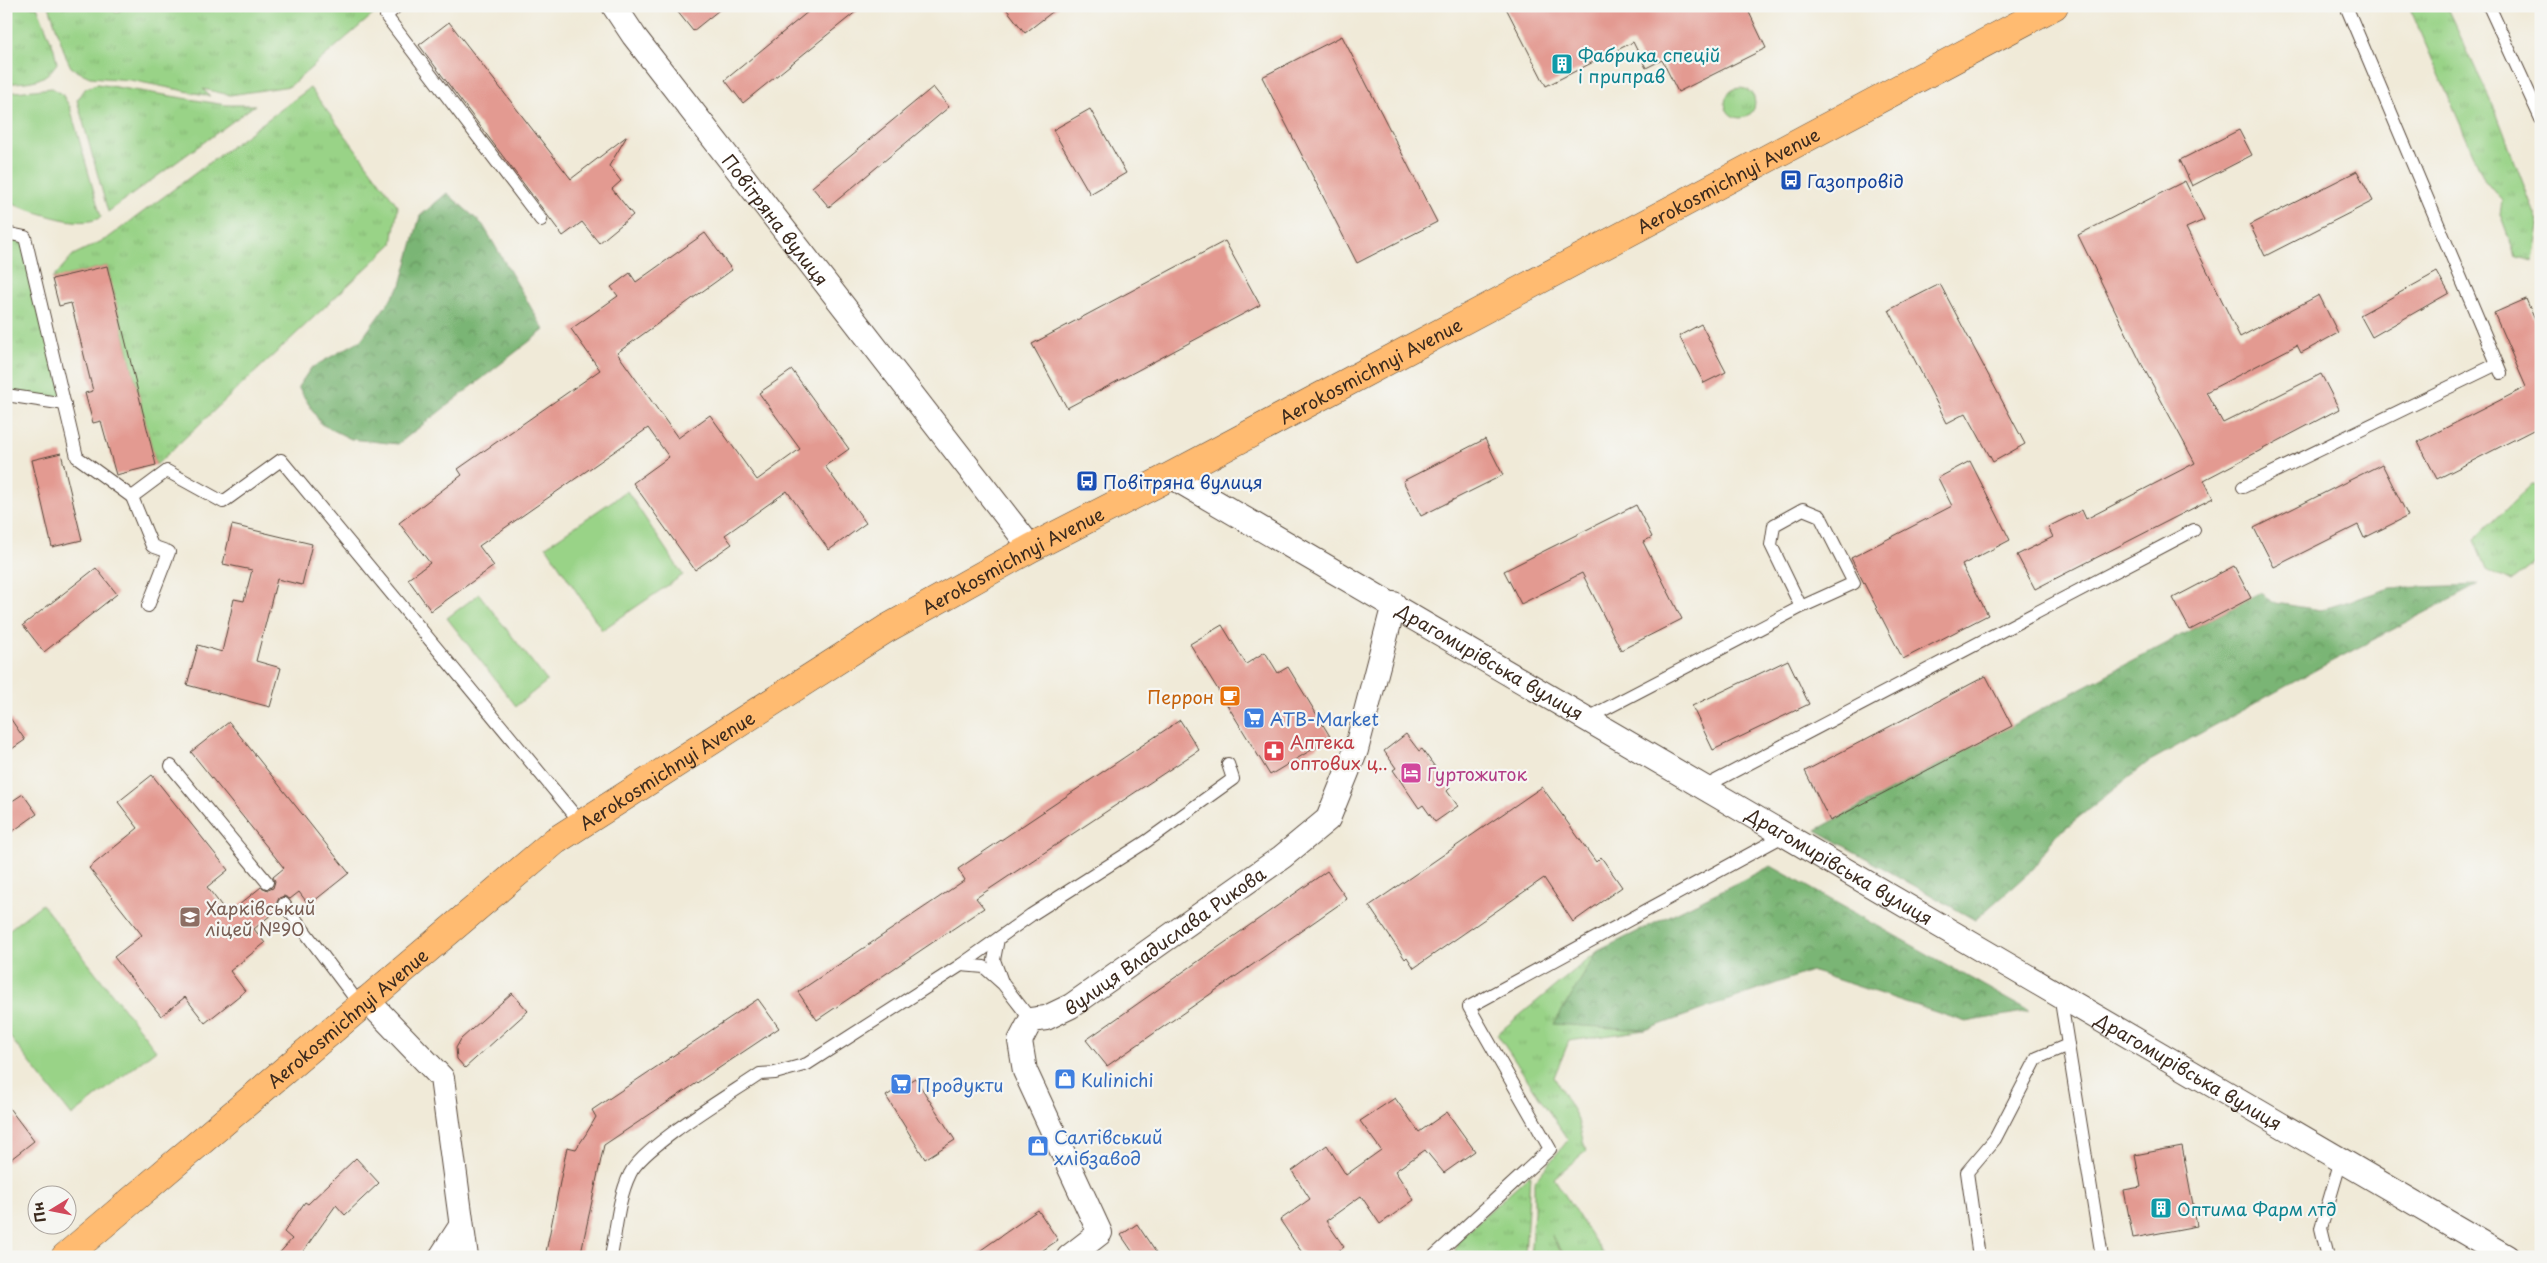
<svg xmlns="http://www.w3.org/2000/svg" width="2547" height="1263" font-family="'Playpen Sans',sans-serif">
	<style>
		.grass { fill: url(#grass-tufts); stroke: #6a7e52 }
		.forest { fill: url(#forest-crowns); stroke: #5a7049 }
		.pitch { fill: #99d387; stroke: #6a7e52 }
		.building { fill: #e39a91 }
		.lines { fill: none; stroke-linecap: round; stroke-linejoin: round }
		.lane-casing { stroke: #56473a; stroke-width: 14 }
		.street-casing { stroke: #56473a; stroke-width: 26 }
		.highway-casing { stroke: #56473a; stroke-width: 29 }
		.lane { stroke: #fff; stroke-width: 12 }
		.street { stroke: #fff; stroke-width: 24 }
		.highway { stroke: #ffbb71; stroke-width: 28 }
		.labels { text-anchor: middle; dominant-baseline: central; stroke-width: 4.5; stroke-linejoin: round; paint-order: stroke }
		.culture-label { font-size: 18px; fill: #0d838f; stroke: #f6f6f2; text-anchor: start }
		.street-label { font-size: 18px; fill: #3b2a1e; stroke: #f6f6f2 }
		.transit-label { font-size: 18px; fill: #164399; stroke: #f6f6f2; text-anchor: start }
		.food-label { font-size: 18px; fill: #c56008; stroke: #f6f6f2; text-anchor: end }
		.shop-label { font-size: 18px; fill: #366cbe; stroke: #f6f6f2; text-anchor: start }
		.health-label { font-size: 18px; fill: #be3a42; stroke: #f6f6f2; text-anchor: start }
		.hotel-label { font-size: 18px; fill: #b23c85; stroke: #f6f6f2; text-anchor: start }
		.education-label { font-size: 18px; fill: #785e54; stroke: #f6f6f2; text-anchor: start }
	</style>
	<defs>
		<pattern id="grass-tufts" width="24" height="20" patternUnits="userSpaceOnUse" patternTransform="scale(1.25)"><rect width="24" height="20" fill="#99d387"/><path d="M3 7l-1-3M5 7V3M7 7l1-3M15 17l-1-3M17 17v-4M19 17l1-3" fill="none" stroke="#85b574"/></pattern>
		<pattern id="forest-crowns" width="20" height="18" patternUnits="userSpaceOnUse" patternTransform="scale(1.25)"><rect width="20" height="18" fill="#7ab574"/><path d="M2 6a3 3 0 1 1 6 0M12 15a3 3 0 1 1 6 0" fill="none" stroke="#65935f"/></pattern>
	</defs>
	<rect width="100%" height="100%" fill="#f6f6f2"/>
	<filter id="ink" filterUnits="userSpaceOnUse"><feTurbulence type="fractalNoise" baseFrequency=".02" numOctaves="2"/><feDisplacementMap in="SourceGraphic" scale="10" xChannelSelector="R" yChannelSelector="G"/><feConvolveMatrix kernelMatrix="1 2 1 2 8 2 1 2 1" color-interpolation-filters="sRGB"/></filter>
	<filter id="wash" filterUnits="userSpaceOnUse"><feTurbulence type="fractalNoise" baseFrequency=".0096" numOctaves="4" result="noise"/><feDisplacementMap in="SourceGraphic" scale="20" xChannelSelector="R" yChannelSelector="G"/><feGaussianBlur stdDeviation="1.12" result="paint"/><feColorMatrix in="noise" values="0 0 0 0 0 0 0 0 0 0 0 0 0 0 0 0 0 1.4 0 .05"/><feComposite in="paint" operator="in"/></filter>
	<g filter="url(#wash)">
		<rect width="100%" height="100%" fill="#f0ead8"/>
		<!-- grass -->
		<g class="grass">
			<path d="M 6,6 L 37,6 L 54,49 L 57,63 C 43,84 29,81 6,84 Z"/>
			<path d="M 49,6 L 110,6 L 116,13 L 124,8 L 123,6 L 383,6 L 290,86 L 230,95 L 203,89 L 210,96 L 130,80 L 90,77 L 79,72 L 71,67 L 66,57 Z"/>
			<path d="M 2409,6 L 2446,6 L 2496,112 L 2539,225 L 2533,261 L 2516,257 L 2500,214 L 2502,201 L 2485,181 Z"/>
			<path d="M 97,84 L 226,105 L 255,105 L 108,212 L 77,100 L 86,88 Z"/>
			<circle cx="1740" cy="103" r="15"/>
			<path d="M 310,88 L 398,206 L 392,244 L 156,465 L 107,266 L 52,279 L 73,255 L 108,238 Z"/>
			<path d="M 6,233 L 25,237 L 65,404 L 6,395 Z"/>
			<path d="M 2532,484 L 2541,485 L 2541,559 L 2511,582 L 2486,569 L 2474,540 Z"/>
			<path d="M 1598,951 L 1645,1030 L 1569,1041 L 1554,1077 L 1577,1117 L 1586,1151 L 1554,1178 L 1605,1257 L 1566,1257 L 1551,1235 L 1564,1257 L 1530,1257 L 1534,1212 L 1534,1182 L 1568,1140 L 1497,1034 Z"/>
			<path d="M 1530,1174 L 1525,1257 L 1457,1257 L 1455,1252 L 1457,1241 Z"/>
		</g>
		<!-- forest -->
		<g class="forest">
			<path d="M 447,193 L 483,225 L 544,330 L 398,444 L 351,439 L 321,424 L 298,387 L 311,368 L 361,340 L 401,285 L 420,216 Z"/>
			<path d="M 2478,585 L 2321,667 L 2148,762 L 2054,837 L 2034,868 L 1975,920 L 1816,830 L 2260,593 L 2276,603 L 2320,610 L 2391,588 Z"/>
			<path d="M 1771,866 L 2029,1011 L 1966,1022 L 1811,971 L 1645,1030 L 1554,1024 L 1598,951 Z"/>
		</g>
		<!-- pitch -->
		<g class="pitch">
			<path d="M 52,88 L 62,94 L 70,107 L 101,217 C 80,231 29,209 6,202 L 6,93 Z"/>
			<path d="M 627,491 L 683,575 L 602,630 L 546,546 Z"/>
			<path d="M 479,594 L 547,681 L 516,706 L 447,618 Z"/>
			<path d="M 42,904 L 156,1050 L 72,1116 L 6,1032 L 6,932 Z"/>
		</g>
		<g id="blocks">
			<!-- building -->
			<g class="building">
				<path d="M 673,6 L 724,6 L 693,31 Z"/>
				<path d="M 815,6 L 863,6 L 743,103 L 725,80 Z"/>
				<path d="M 1004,6 L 1060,6 L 1025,33 Z"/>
				<path d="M 1505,6 L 1746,6 L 1766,48 L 1678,92 L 1662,60 L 1646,68 L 1633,42 L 1546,86 Z"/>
				<path d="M 449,22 L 571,179 L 627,136 L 609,166 L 621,181 L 612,189 L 633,215 L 599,243 L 582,222 L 563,236 L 419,45 Z"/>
				<path d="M 1342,36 L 1437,222 L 1357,263 L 1262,77 Z"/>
				<path d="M 933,87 L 949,107 L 829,207 L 812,187 Z"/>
				<path d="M 1090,109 L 1126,173 L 1090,194 L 1053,130 Z"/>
				<path d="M 2239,130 L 2252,155 L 2192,186 L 2180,160 Z"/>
				<path d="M 2357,171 L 2373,201 L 2265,256 L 2250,225 Z"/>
				<path d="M 2185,181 L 2204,220 L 2186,228 L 2240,337 L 2319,295 L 2338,333 L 2301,353 L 2297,345 L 2206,392 L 2223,423 L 2321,374 L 2339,409 L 2204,480 L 2213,498 L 2035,589 L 2017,555 L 2053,537 L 2048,527 L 2082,510 L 2086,519 L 2195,463 L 2141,363 L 2078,235 Z"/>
				<path d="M 705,233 L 732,270 L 617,353 L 678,438 L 710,415 L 757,480 L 800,449 L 759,393 L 792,370 L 849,449 L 825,466 L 866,523 L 829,550 L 787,491 L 725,535 L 732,544 L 695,570 L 633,483 L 669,457 L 648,428 L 479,546 L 494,566 L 431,611 L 408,579 L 430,563 L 399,523 L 462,475 L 458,469 L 600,370 L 571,329 L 618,296 L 611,287 L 630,273 L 636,282 Z"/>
				<path d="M 1225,241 L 1260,305 L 1067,408 L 1032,344 Z"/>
				<path d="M 107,266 L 156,465 L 116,475 L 101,421 L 93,423 L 85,393 L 93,391 L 71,303 L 59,306 L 52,279 Z"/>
				<path d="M 2437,272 L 2449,293 L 2372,337 L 2360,315 Z"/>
				<path d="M 1940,284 L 2025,444 L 1993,462 L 1966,413 L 1947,423 L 1889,310 Z"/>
				<path d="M 2526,299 L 2541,334 L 2541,426 L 2437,479 L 2418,442 L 2526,387 L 2494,313 Z"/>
				<path d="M 1701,324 L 1726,372 L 1704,383 L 1679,336 Z"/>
				<path d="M 1485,439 L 1503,475 L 1421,516 L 1403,481 Z"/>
				<path d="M 61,453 L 82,540 L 52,547 L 32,460 Z"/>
				<path d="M 1970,461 L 2010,540 L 1962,565 L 1988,615 L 1903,659 L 1851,558 L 1952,506 L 1938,478 Z"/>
				<path d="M 2382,464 L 2408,516 L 2364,538 L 2358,525 L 2274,567 L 2254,528 Z"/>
				<path d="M 1636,505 L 1652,537 L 1643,542 L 1682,619 L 1621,650 L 1582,573 L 1521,604 L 1504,571 Z"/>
				<path d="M 232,525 L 312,544 L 302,585 L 277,579 L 256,661 L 281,668 L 270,707 L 187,685 L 198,645 L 222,652 L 234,599 L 244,601 L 252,570 L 223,564 Z"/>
				<path d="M 2234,566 L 2251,598 L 2190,630 L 2173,598 Z"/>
				<path d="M 96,568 L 117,594 L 44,652 L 23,625 Z"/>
				<path d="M 1222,625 L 1246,664 L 1265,652 L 1278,673 L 1288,667 L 1331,738 L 1270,775 L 1190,644 Z"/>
				<path d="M 1788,660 L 1809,704 L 1713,750 L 1692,706 Z"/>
				<path d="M 1986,676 L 2012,726 L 1830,821 L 1805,771 Z"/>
				<path d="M 6,712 L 25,740 L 6,753 Z"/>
				<path d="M 1180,720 L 1199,750 L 976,898 L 984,908 L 817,1020 L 798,992 L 965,880 L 958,869 Z"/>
				<path d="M 229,722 L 349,873 L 309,905 L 299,892 L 290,899 L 284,896 L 279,898 L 276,904 L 278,909 L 254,929 L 265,943 L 230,971 L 245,991 L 205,1023 L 185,997 L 161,1016 L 114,957 L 142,935 L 89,868 L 138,828 L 118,802 L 152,775 L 228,870 L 207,887 L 228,914 L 261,887 L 268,890 L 273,888 L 275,881 L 273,877 L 284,868 L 191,752 Z"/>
				<path d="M 1406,734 L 1419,751 L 1422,749 L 1450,788 L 1447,791 L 1458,806 L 1435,822 L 1423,805 L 1419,808 L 1393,770 L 1396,768 L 1384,751 Z"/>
				<path d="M 1542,787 L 1596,862 L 1601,857 L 1622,887 L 1573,922 L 1544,878 L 1414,968 L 1407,957 L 1405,959 L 1369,906 Z"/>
				<path d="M 23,794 L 37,814 L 6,836 L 6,805 Z"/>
				<path d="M 1327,871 L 1347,899 L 1107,1066 L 1086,1040 Z"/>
				<path d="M 512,993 L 528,1011 L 465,1068 L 457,1059 L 456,1048 L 461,1039 Z"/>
				<path d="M 758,999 L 779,1028 L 604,1145 L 580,1257 L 545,1257 L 567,1147 L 576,1149 L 586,1134 L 596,1117 L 592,1110 Z"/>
				<path d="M 915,1078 L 955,1140 L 925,1159 L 886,1096 Z"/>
				<path d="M 1395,1098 L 1419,1132 L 1447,1112 L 1475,1151 L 1444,1173 L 1425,1150 L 1395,1171 L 1414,1200 L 1380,1224 L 1361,1196 L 1326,1221 L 1344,1247 L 1330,1257 L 1305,1257 L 1280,1220 L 1310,1199 L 1292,1171 L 1327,1145 L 1346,1175 L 1381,1150 L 1360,1121 Z"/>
				<path d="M 6,1104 L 34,1141 L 6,1163 Z"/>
				<path d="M 2182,1146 L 2197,1226 L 2133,1238 L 2124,1190 L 2141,1187 L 2135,1155 Z"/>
				<path d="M 356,1158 L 379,1183 L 345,1215 L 336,1205 L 299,1257 L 276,1257 L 292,1239 L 284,1232 L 305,1202 L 308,1204 Z"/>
				<path d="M 1038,1210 L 1058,1240 L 1033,1257 L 971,1257 Z"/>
				<path d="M 1137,1224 L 1159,1257 L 1136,1257 L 1121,1235 Z"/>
			</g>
		</g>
	</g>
	<g filter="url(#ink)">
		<use href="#blocks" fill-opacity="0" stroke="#56473a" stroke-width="1"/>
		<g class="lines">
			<!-- lane casing -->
			<g class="lane-casing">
				<g id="lane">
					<path d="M 397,6 L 386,16 L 541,220"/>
					<path d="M 2346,6 L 2501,373"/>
					<path d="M 2489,6 L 2541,119"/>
					<path d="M 6,233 L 25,237 L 77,457 L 132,497"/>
					<path d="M 6,395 L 65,404"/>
					<path d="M 2243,487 L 2497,364"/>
					<path d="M 148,606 L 169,552 L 152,546 L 132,497 L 167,471 L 223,502 L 281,460 L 582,824"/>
					<path d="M 1586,719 L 1801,607 L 1854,583 L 1820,516 L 1803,509 L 1774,525 L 1771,545 L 1801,607"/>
					<path d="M 171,766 L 267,882"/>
					<path d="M 1704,787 L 2194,530"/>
					<path d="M 284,904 L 360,1005"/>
					<path d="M 998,939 L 994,960 L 1002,982"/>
					<path d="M 961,965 L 1031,915 L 1147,841 L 1233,779 L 1228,764"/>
					<path d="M 2060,995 L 2102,1257"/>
					<path d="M 611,1257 C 616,1231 618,1198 630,1174 C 643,1146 731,1094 760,1074 L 775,1073 L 807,1064 L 961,965 L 984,967 L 1003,984 L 1031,1020"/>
					<path d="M 1433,1257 L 1550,1149 L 1469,1007 L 1785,835"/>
					<path d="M 1979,1257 L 1967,1172 L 1995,1139 L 2037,1058 L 2068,1045"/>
					<path d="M 2328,1257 L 2321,1228 L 2341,1160"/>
				</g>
			</g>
			<!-- street casing -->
			<g class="street-casing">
				<g id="street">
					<path id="s1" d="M 614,6 L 634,36 L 1031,548"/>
					<path id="s2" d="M 1171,476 C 1619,733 2062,997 2507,1257"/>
					<path d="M 366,999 L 442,1078 L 466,1257"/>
					<path d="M 441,1257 L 461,1226"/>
					<path id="s3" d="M 1069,1257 L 1100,1233 L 1025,1071 L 1020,1041 L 1031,1020 L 1046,1018 L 1071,1006 L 1282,857 L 1328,819 L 1356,750 L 1394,604"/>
				</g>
			</g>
			<!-- highway casing -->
			<g class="highway-casing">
				<g id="highway">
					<path id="s4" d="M 65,1257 L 555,841 L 886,629 L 1031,548 L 1171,476 L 2054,6"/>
				</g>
			</g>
			<!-- lane -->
			<use href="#lane" class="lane"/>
			<!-- street -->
			<use href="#street" class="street"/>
			<!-- highway -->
			<use href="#highway" class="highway"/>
		</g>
	</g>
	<!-- icons -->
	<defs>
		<g id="building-square" transform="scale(1.125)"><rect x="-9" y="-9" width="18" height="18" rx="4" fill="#0f9aa8" stroke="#f6f6f2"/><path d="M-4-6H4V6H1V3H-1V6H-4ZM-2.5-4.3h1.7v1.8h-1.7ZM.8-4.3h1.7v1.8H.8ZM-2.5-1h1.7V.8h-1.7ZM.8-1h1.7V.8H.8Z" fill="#fff"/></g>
		<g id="bus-square" transform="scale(1.125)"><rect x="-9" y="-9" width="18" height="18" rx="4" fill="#1a4fb4" stroke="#f6f6f2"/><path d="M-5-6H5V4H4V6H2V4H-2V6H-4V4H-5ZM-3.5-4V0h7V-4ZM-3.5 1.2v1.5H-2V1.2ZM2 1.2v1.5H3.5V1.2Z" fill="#fff"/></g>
		<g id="cafe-square" transform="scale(1.125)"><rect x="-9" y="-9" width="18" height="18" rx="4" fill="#e8710a" stroke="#f6f6f2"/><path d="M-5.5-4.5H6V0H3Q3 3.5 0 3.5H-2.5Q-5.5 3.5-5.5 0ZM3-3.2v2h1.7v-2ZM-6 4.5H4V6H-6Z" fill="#fff"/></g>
		<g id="supermarket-square" transform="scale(1.125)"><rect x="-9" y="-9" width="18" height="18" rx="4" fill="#3f7fe0" stroke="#f6f6f2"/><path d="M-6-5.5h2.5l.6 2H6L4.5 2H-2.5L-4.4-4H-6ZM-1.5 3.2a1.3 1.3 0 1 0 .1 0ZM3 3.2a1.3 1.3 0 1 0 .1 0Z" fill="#fff"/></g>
		<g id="pharmacy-square" transform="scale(1.125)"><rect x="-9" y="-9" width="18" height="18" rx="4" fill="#e0444e" stroke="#f6f6f2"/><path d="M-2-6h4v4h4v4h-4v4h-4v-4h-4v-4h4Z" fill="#fff"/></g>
		<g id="hotel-square" transform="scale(1.125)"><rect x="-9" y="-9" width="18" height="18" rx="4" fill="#d1479c" stroke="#f6f6f2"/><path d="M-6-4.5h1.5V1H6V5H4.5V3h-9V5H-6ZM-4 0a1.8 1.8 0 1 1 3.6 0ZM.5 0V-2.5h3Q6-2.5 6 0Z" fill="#fff"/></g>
		<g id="school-square" transform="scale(1.125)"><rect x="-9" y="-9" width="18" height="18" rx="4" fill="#8d6e63" stroke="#f6f6f2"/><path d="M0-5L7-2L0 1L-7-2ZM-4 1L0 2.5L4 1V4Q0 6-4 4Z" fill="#fff"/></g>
		<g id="shop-square" transform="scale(1.125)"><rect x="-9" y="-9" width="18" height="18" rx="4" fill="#3f7fe0" stroke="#f6f6f2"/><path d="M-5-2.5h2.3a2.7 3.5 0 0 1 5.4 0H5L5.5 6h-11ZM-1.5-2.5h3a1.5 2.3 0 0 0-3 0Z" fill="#fff"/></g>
	</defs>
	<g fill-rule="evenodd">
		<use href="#building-square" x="1562" y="64"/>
		<use href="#bus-square" x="1791" y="180"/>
		<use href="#bus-square" x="1087" y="481"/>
		<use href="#cafe-square" x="1230" y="696"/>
		<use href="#supermarket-square" x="1254" y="718"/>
		<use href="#pharmacy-square" x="1274" y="751"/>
		<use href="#hotel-square" x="1411" y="773"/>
		<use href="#school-square" x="190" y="917"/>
		<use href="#shop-square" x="1065" y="1079"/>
		<use href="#supermarket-square" x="901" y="1084"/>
		<use href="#shop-square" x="1038" y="1146"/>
		<use href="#building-square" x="2161" y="1208"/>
	</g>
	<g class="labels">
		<!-- culture labels -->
		<g class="culture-label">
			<text x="1578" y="54">Фабрика спецій<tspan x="1578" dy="21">і приправ</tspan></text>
			<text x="2177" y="1208">Оптима Фарм лтд</text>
		</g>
		<!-- street labels -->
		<g class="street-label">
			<text stroke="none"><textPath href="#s4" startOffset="1990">Aerokosmichnyi Avenue</textPath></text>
			<text stroke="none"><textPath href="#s1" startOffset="268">Повітряна вулиця</textPath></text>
			<text stroke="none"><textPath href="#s4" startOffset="1585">Aerokosmichnyi Avenue</textPath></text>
			<text stroke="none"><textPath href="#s4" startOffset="1180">Aerokosmichnyi Avenue</textPath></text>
			<text stroke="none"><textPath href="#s2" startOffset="369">Драгомирівська вулиця</textPath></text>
			<text stroke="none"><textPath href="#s4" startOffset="775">Aerokosmichnyi Avenue</textPath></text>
			<text stroke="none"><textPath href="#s2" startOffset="774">Драгомирівська вулиця</textPath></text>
			<text stroke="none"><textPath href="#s3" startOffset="429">вулиця Владислава Рикова</textPath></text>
			<text stroke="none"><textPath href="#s4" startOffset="370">Aerokosmichnyi Avenue</textPath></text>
			<text stroke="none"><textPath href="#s2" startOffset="1179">Драгомирівська вулиця</textPath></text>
		</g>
		<!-- transit labels -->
		<g class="transit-label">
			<text x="1807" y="180">Газопровiд</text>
			<text x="1103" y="481">Повітряна вулиця</text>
		</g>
		<!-- food labels -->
		<g class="food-label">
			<text x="1214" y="696">Перрон</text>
		</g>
		<!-- shop labels -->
		<g class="shop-label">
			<text x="1270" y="718">ATB-Market</text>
			<text x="1081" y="1079">Kulinichi</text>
			<text x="917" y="1084">Продукти</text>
			<text x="1054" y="1136">Салтівський<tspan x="1054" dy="21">хлібзавод</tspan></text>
		</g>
		<!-- health labels -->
		<g class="health-label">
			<text x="1290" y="741">Аптека<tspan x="1290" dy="21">оптових ц‥</tspan></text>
		</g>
		<!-- hotel labels -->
		<g class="hotel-label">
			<text x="1427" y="773">Гуртожиток</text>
		</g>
		<!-- education labels -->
		<g class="education-label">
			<text x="206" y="907">Харківський<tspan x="206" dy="21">ліцей №90</tspan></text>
		</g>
	</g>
	<!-- margin -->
	<rect width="2547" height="1263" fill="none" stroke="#f6f6f2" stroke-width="25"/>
	<!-- north arrow -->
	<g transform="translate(52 1210) rotate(260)"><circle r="24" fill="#f6f6f2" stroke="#aba49d"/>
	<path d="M0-4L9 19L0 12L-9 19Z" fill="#d1495b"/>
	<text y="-8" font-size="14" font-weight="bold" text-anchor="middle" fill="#3b2a1e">Пн</text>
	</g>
</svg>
